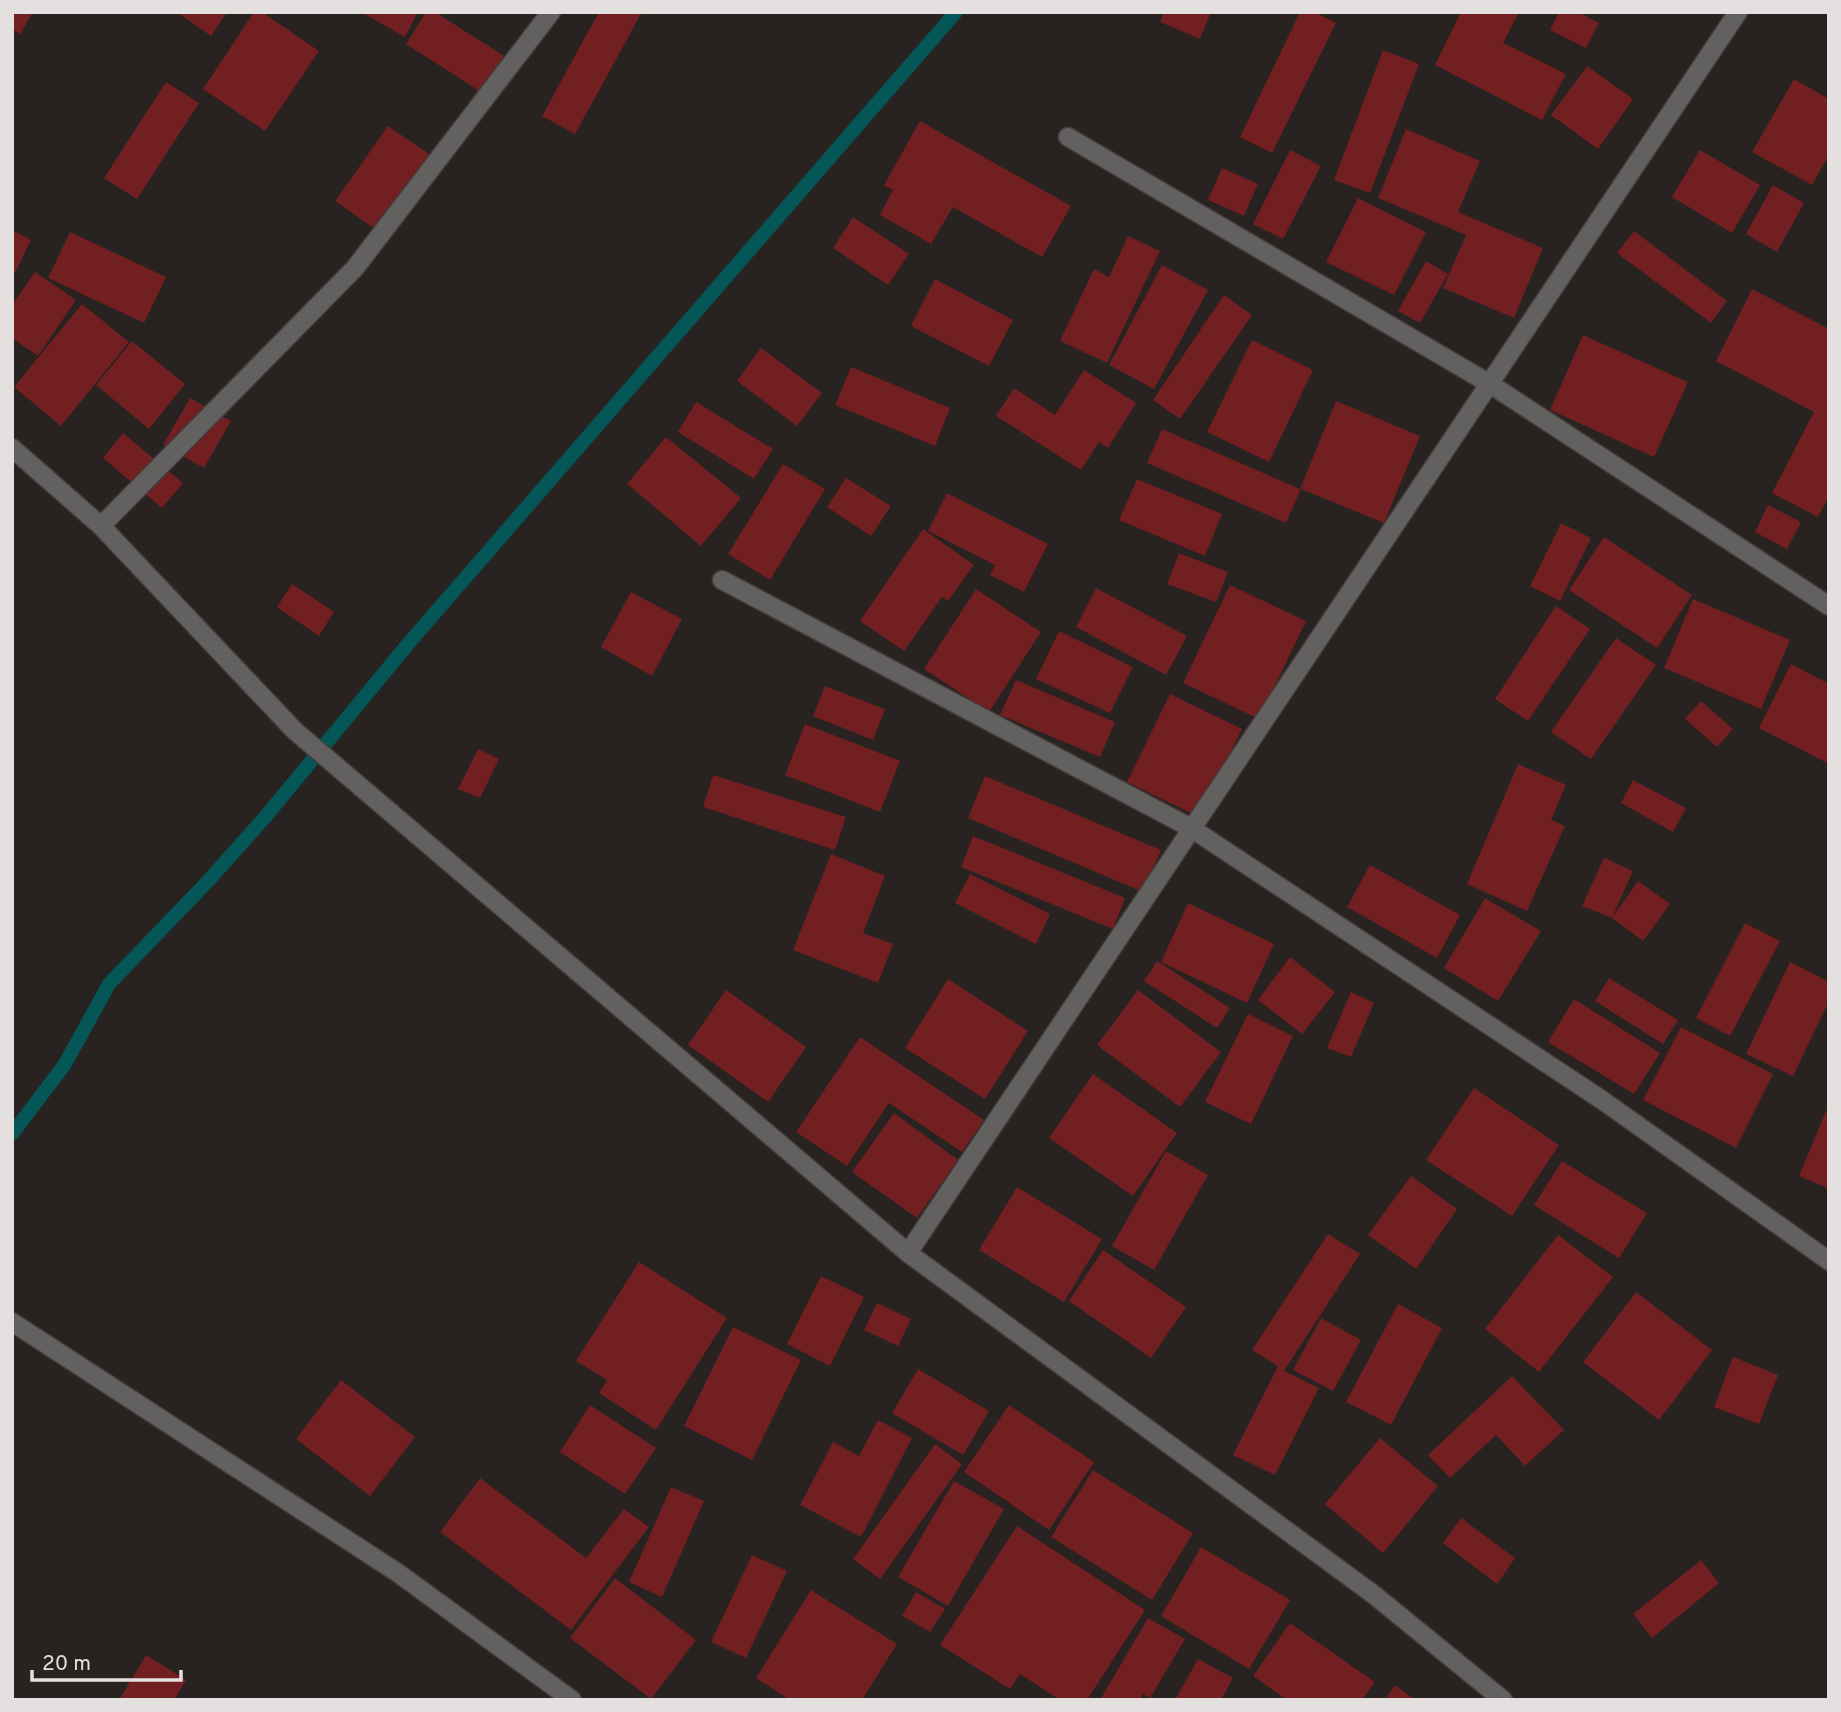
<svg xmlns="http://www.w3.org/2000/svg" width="1841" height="1712" font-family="Overpass,sans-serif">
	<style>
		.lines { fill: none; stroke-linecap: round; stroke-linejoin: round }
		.stream { stroke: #045756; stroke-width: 14 }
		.building { fill: #711f20 }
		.minor-casing { stroke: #423d3c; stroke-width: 21 }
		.minor { stroke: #636060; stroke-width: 18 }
	</style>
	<rect width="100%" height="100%" fill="#282221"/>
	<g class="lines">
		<!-- stream -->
		<path class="stream" d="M 12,1134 L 65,1064 L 109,984 L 209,880 L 266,816 L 408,644 L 956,12"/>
	</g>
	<!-- building -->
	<g class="building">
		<path d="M 12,12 L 33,12 L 20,34 L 12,29 Z"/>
		<path d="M 177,12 L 227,12 L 211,36 Z"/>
		<path d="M 254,12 L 262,12 L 319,51 L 265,131 L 203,89 Z"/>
		<path d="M 361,12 L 418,12 L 405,37 Z"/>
		<path d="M 426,12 L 435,12 L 515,63 L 492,99 L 406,44 Z"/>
		<path d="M 599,12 L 642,12 L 575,134 L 542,116 Z"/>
		<path d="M 1164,12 L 1211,12 L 1200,39 L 1160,22 Z"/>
		<path d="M 1300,12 L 1314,12 L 1336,23 L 1272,153 L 1240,137 Z"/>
		<path d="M 1461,12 L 1519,12 L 1503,43 L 1566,74 L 1542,120 L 1435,65 Z"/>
		<path d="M 1559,12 L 1578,12 L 1599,23 L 1586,48 L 1550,30 Z"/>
		<path d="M 1383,50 L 1419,64 L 1370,193 L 1334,180 Z"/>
		<path d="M 1587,66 L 1633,99 L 1598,149 L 1551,115 Z"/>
		<path d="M 1794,79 L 1829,99 L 1829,155 L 1812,185 L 1752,152 Z"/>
		<path d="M 166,82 L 199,103 L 137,199 L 104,178 Z"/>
		<path d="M 920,121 L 1071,206 L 1042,257 L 953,207 L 931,244 L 880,215 L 893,190 L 884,185 Z"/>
		<path d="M 388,126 L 438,160 L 385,236 L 335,201 Z"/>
		<path d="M 1406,129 L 1480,161 L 1458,212 L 1543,248 L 1514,318 L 1443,288 L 1466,235 L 1378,198 Z"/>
		<path d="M 1290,150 L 1321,166 L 1283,239 L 1253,224 Z"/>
		<path d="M 1700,150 L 1760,185 L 1732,233 L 1672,197 Z"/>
		<path d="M 1222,168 L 1258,184 L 1244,216 L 1208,200 Z"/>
		<path d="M 1773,185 L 1804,203 L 1777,252 L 1746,234 Z"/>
		<path d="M 1358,198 L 1426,232 L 1394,295 L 1326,262 Z"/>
		<path d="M 853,217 L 909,254 L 888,285 L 833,248 Z"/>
		<path d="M 12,230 L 31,240 L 12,279 Z"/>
		<path d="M 1634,231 L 1727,301 L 1711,323 L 1617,253 Z"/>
		<path d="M 70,232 L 166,277 L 144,323 L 48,278 Z"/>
		<path d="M 1128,236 L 1160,251 L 1107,363 L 1060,341 L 1094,269 L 1109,277 Z"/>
		<path d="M 1426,261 L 1448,274 L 1420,323 L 1398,311 Z"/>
		<path d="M 1162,265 L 1208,290 L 1154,389 L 1109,365 Z"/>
		<path d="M 35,272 L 76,300 L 38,356 L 12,338 L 12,305 Z"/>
		<path d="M 935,279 L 1013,320 L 989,366 L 911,326 Z"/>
		<path d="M 1752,289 L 1829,329 L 1829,496 L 1818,517 L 1772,493 L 1814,412 L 1716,361 Z"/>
		<path d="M 1224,295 L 1252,315 L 1180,419 L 1153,400 Z"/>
		<path d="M 82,304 L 129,342 L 61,426 L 14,387 Z"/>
		<path d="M 1583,335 L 1688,382 L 1654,457 L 1550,410 Z"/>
		<path d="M 1252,340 L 1313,370 L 1269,462 L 1207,432 Z"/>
		<path d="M 132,341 L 185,384 L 149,429 L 96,385 Z"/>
		<path d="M 761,348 L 822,393 L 797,426 L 737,381 Z"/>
		<path d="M 851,367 L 950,408 L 935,446 L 835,405 Z"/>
		<path d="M 1084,370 L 1136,403 L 1108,448 L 1099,442 L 1081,470 L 996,416 L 1014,388 L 1055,415 Z"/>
		<path d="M 190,398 L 231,421 L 204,468 L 163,445 Z"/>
		<path d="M 1336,401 L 1420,436 L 1384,523 L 1301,489 L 1286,523 L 1147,463 L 1162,429 L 1300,489 Z"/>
		<path d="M 696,402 L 773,449 L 754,479 L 678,432 Z"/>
		<path d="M 123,433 L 183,483 L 162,508 L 103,458 Z"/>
		<path d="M 666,437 L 741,498 L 701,546 L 627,484 Z"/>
		<path d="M 783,464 L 825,489 L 770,580 L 728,554 Z"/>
		<path d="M 846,478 L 891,506 L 871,536 L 827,507 Z"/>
		<path d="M 1137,479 L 1222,514 L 1205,556 L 1119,520 Z"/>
		<path d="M 947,493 L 1048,544 L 1024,592 L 990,575 L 995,565 L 928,531 Z"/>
		<path d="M 1768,505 L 1801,522 L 1787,549 L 1755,532 Z"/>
		<path d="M 1561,523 L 1591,538 L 1560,601 L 1530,586 Z"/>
		<path d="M 923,529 L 974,565 L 948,601 L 942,597 L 904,651 L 860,621 Z"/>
		<path d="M 1604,537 L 1692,595 L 1657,648 L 1569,590 Z"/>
		<path d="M 1179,553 L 1228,572 L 1216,602 L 1167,584 Z"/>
		<path d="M 292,584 L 334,612 L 319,636 L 277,607 Z"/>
		<path d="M 1230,585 L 1306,621 L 1259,719 L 1183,683 Z"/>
		<path d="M 1096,588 L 1187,636 L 1166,675 L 1076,627 Z"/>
		<path d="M 976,589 L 1041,632 L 989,712 L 924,669 Z"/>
		<path d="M 631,592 L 682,619 L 652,676 L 601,647 Z"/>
		<path d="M 1693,599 L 1790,640 L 1761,709 L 1664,668 Z"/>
		<path d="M 1556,606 L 1590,629 L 1528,721 L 1495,699 Z"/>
		<path d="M 1059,631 L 1133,667 L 1110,713 L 1036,679 Z"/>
		<path d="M 1616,638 L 1656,665 L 1591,759 L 1551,732 Z"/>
		<path d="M 1791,664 L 1829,684 L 1829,764 L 1759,728 Z"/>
		<path d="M 1016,680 L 1115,722 L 1100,757 L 1000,715 Z"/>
		<path d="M 825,686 L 885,709 L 873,740 L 813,716 Z"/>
		<path d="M 1170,694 L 1242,729 L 1199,817 L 1127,782 Z"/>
		<path d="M 1701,701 L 1733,729 L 1717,747 L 1685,719 Z"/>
		<path d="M 805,724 L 900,761 L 880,812 L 785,775 Z"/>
		<path d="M 478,749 L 499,759 L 480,798 L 458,789 Z"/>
		<path d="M 1518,764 L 1566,785 L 1551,820 L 1565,826 L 1527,911 L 1467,884 Z"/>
		<path d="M 713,775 L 846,817 L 835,850 L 703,807 Z"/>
		<path d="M 985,776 L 1161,850 L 1143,892 L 968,818 Z"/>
		<path d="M 1633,780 L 1686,808 L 1673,832 L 1621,803 Z"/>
		<path d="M 973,836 L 1125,898 L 1113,929 L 961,867 Z"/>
		<path d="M 831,854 L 885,876 L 863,933 L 893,944 L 878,983 L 793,950 Z"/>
		<path d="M 1604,858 L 1633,871 L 1612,918 L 1638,881 L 1670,904 L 1643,941 L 1612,918 L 1582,906 Z"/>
		<path d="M 1370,865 L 1460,915 L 1437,958 L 1347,907 Z"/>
		<path d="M 970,874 L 1050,914 L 1036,944 L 955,903 Z"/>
		<path d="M 1485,898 L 1541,931 L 1498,1001 L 1444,968 Z"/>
		<path d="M 1188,903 L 1274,944 L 1247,1003 L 1161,962 Z"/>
		<path d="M 1745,923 L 1780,941 L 1730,1036 L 1696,1018 Z"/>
		<path d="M 1290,957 L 1335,992 L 1302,1034 L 1258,1000 Z"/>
		<path d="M 1157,961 L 1230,1008 L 1217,1028 L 1144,981 Z"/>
		<path d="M 1790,962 L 1829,982 L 1829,1001 L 1793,1076 L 1746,1054 Z"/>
		<path d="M 1609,978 L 1678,1020 L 1663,1044 L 1595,1001 Z"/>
		<path d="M 948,979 L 1028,1031 L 985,1099 L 905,1048 Z"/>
		<path d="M 726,990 L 806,1047 L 768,1102 L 688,1045 Z"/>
		<path d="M 1138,990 L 1221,1052 L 1180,1107 L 1097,1045 Z"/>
		<path d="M 1351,992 L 1374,1003 L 1351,1057 L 1327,1048 Z"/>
		<path d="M 1574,999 L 1660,1053 L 1634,1094 L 1548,1042 Z"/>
		<path d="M 1248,1014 L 1293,1036 L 1251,1124 L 1205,1102 Z"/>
		<path d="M 1681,1027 L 1773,1074 L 1736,1148 L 1643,1100 Z"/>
		<path d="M 860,1037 L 984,1120 L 962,1152 L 889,1103 L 847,1166 L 796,1132 Z"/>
		<path d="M 1093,1074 L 1177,1133 L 1133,1196 L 1049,1138 Z"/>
		<path d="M 1474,1088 L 1559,1145 L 1512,1216 L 1426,1160 Z"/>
		<path d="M 1829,1104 L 1829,1189 L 1799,1176 Z"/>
		<path d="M 894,1113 L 958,1160 L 917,1218 L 852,1172 Z"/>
		<path d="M 1166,1151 L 1208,1175 L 1154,1270 L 1112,1246 Z"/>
		<path d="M 1562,1161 L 1647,1213 L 1619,1258 L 1534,1205 Z"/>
		<path d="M 1411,1176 L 1457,1209 L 1416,1269 L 1368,1235 Z"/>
		<path d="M 1017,1187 L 1102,1239 L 1064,1302 L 979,1250 Z"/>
		<path d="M 1328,1234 L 1360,1254 L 1284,1371 L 1319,1388 L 1275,1475 L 1233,1455 L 1278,1366 L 1252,1350 Z"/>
		<path d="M 1558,1235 L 1613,1277 L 1539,1372 L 1485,1329 Z"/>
		<path d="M 1103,1250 L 1186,1307 L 1151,1358 L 1069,1301 Z"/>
		<path d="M 639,1262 L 727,1318 L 656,1430 L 599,1393 L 607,1380 L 576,1361 Z"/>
		<path d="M 821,1276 L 864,1297 L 830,1366 L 787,1344 Z"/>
		<path d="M 1636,1292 L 1712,1350 L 1659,1420 L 1583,1362 Z"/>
		<path d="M 877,1303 L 911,1319 L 898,1346 L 864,1330 Z"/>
		<path d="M 1398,1304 L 1442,1328 L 1391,1425 L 1346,1402 Z"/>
		<path d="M 1321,1318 L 1361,1340 L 1333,1391 L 1293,1370 Z"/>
		<path d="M 733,1327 L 801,1360 L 752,1460 L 684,1426 Z"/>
		<path d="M 1733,1357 L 1778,1375 L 1759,1424 L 1714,1407 Z"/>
		<path d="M 918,1369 L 989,1411 L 963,1455 L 892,1413 Z"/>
		<path d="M 1512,1376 L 1564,1430 L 1525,1466 L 1496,1435 L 1450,1478 L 1428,1455 Z"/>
		<path d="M 341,1380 L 415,1437 L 370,1496 L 296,1439 Z"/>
		<path d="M 590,1405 L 656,1448 L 625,1494 L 560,1452 Z"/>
		<path d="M 1009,1405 L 1094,1462 L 1049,1530 L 964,1472 Z"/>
		<path d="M 878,1420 L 912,1438 L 861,1537 L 800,1505 L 833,1442 L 859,1456 Z"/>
		<path d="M 1380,1438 L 1438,1486 L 1383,1553 L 1325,1504 Z"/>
		<path d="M 935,1444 L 962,1464 L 880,1579 L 853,1559 Z"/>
		<path d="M 1093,1470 L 1193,1533 L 1152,1600 L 1051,1537 Z"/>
		<path d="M 480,1478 L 586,1558 L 624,1509 L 649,1527 L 571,1630 L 440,1532 Z"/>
		<path d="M 954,1481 L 1004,1509 L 948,1606 L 898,1577 Z"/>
		<path d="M 671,1487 L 704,1501 L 662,1597 L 629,1582 Z"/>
		<path d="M 1461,1518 L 1515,1558 L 1497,1584 L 1443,1543 Z"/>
		<path d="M 1017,1526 L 1145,1610 L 1087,1700 L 1060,1700 L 1020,1674 L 1010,1689 L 940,1645 Z"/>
		<path d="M 1201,1547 L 1290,1600 L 1249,1669 L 1161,1616 Z"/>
		<path d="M 752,1555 L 787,1571 L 746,1658 L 711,1642 Z"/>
		<path d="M 1701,1560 L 1719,1583 L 1652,1638 L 1633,1614 Z"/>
		<path d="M 615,1578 L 696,1640 L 651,1699 L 570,1638 Z"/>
		<path d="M 811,1590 L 897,1644 L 862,1700 L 790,1700 L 756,1678 Z"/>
		<path d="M 916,1592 L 945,1609 L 930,1632 L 902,1616 Z"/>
		<path d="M 1148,1618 L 1185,1639 L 1150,1698 L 1143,1694 L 1140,1700 L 1100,1700 Z"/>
		<path d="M 1290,1623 L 1375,1682 L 1362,1700 L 1287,1700 L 1253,1676 Z"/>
		<path d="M 146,1655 L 186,1680 L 174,1700 L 119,1700 Z"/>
		<path d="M 1198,1659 L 1233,1678 L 1221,1700 L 1175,1700 Z"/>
		<path d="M 1395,1685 L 1415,1700 L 1385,1700 Z"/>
	</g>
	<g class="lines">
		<!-- minor casing -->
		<g class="minor-casing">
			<g id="minor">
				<path d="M 1068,137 L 1490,384 L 1829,606"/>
				<path d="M 12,448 L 101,526 L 295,731 L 908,1253 L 1373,1594 L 1503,1700"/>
				<path d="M 101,526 L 355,268 L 551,12"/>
				<path d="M 722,580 L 1191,828 L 1602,1100 L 1829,1261"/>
				<path d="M 908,1253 L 1738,12"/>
				<path d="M 12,1322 L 398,1573 L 572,1700"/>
			</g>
		</g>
		<!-- minor -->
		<use href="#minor" class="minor"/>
	</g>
	<!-- border -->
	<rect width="1841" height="1712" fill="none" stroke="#e5e0e0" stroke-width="28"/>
	<!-- scale -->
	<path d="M32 1670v10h149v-10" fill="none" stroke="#e5e0e0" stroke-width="3.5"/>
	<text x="42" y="1670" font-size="21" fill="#e5e0e0" stroke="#282221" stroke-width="5" paint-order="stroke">20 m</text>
</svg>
